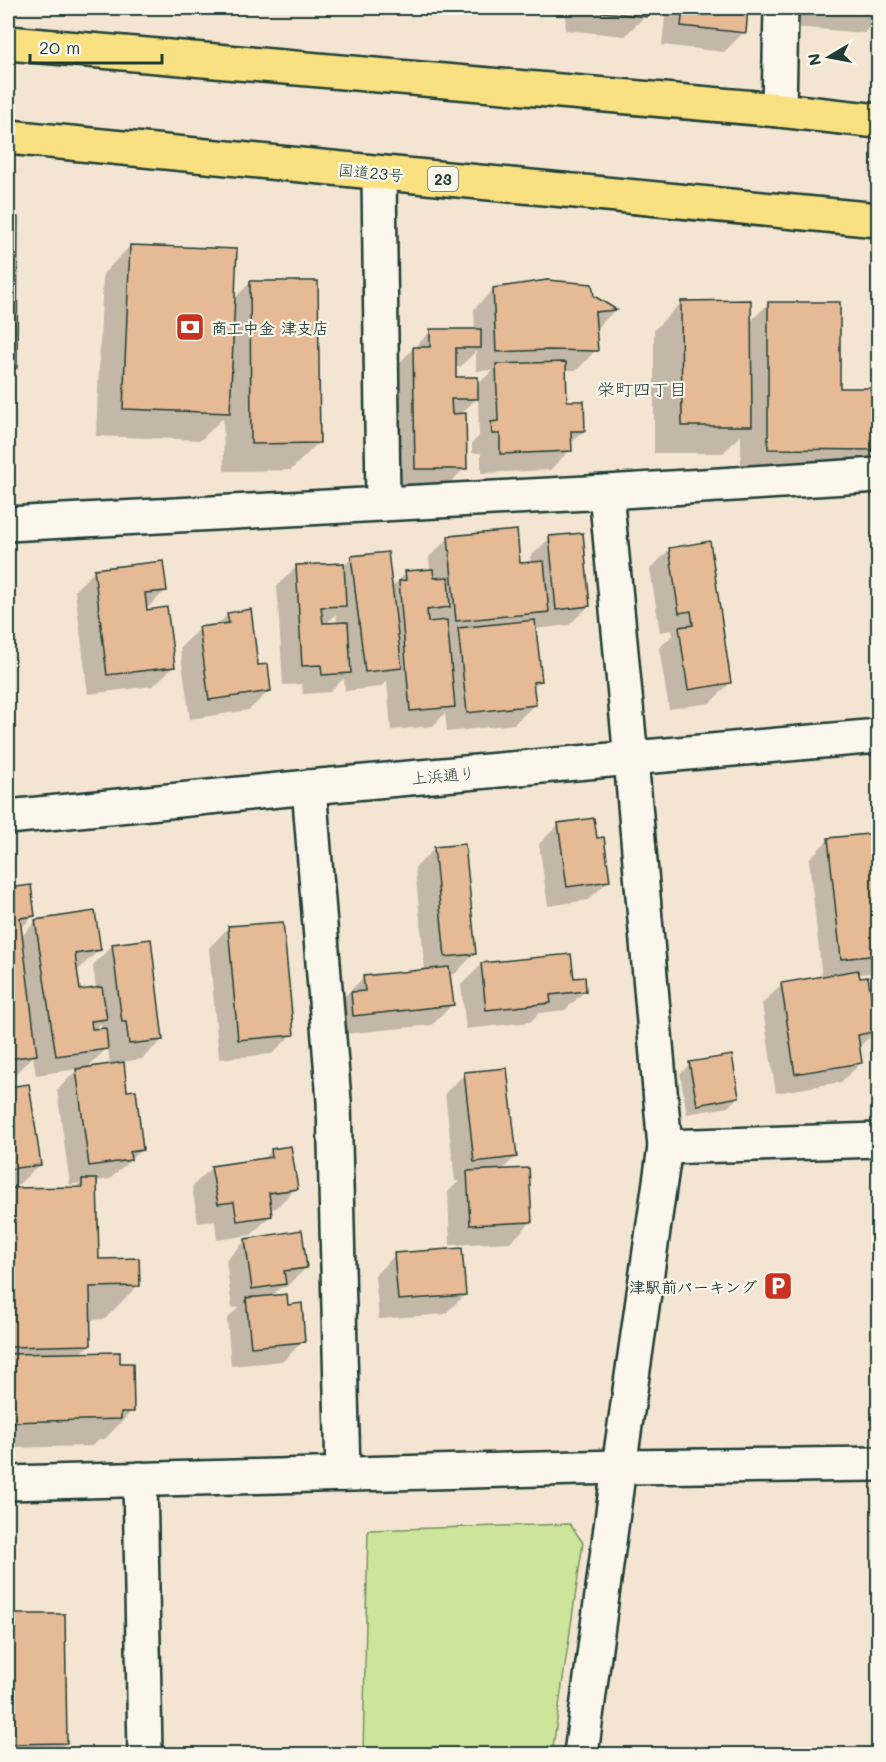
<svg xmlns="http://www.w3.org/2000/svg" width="886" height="1762" font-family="Mali,'Klee One',sans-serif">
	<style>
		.green { fill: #cde59a; stroke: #769167; stroke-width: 1.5 }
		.shadow { fill: #0003; fill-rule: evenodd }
		.building { fill: #e5ba95; stroke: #1f3d34; stroke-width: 1.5 }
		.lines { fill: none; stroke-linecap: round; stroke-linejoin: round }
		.street-casing { stroke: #1f3d34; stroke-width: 38 }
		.secondary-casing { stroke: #1f3d34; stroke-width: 38 }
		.highway-casing { stroke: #1f3d34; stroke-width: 38 }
		.street { stroke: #fbf7ec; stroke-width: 33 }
		.secondary { stroke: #fbf7ec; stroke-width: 33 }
		.highway { stroke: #f9e181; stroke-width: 33 }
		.labels { text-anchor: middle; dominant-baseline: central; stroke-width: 4.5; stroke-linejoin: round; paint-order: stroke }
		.shield { fill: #fbf7ec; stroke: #61756b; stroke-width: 1.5 }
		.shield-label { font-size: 15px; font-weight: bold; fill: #1f3d34 }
		.street-label { font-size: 16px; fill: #1f3d34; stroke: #fbf7ec }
		.poi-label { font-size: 16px; font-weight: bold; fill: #1f3d34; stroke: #fbf7ec; text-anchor: start }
		.neighbourhood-label { font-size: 18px; fill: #1f3d34; stroke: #fbf7ec }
	</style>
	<rect width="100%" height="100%" fill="#f4e5d2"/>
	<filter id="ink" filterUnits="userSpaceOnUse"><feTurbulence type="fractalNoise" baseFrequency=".0167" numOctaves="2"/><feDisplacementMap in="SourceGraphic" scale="12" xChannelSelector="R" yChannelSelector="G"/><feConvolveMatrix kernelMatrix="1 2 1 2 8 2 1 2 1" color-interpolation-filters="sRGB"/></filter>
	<g filter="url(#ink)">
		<!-- green -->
		<path class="green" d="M 570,1524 L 583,1543 L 552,1754 L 363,1754 L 368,1530 Z"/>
		<!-- shadow -->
		<g class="shadow">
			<path d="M 91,8 L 241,8 L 237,11 Z"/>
			<path d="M 411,8 L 433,8 L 431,10 Z"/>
			<path d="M 555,8 L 646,8 L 645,16 L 625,36 L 565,30 L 566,16 L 554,15 Z"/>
			<path d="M 666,8 L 747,8 L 744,32 L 724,52 L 662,45 Z"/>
			<path d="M 784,8 L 878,8 L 878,19 L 864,33 L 782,26 Z"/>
			<path d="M 8,219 L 16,219 L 16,367 L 8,376 Z"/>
			<path d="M 130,246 L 233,300 L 250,283 L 318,443 L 291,470 L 224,471 L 223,418 L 201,440 L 96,436 L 103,274 Z"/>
			<path d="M 494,289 L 593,297 L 615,310 L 596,329 L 596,350 L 577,370 L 565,370 L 565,403 L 584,431 L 570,444 L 570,450 L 550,470 L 481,473 L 481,453 L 472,453 L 472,443 L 479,436 L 478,397 L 460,415 L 465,468 L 445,488 L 396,488 L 394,368 L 431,331 L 475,331 L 474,309 ZM 476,351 L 476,371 L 493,370 L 476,386 L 455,378 L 455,367 L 460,367 Z"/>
			<path d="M 682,302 L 750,322 L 769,303 L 838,390 L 878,390 L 878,477 L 741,476 L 741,435 L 723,453 L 654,453 L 654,330 Z"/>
			<path d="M 449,538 L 518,564 L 531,564 L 530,557 L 550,538 L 589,606 L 569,625 L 534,629 L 540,681 L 532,689 L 534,705 L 514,724 L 447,732 L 445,713 L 433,726 L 391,730 L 387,681 L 380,687 L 345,691 L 344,678 L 330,692 L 303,694 L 302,684 L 283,685 L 277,586 L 297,566 L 343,567 L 352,558 L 391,588 L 406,573 L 430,571 L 429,557 ZM 336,614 L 337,624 L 325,625 Z"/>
			<path d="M 670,549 L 730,683 L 710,703 L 669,709 L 659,648 L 673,635 L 672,630 L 660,632 L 650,569 Z"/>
			<path d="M 95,571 L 166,590 L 144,611 L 173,667 L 153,686 L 88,694 L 75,590 Z"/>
			<path d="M 228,614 L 269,691 L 249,710 L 190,719 L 180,648 L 200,628 L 216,626 Z"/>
			<path d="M 559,824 L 596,840 L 608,881 L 588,900 L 548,906 L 539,844 Z"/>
			<path d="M 878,826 L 878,964 L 870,973 L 858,974 L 876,1031 L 858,1048 L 861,1063 L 841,1082 L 776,1093 L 762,1004 L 781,985 L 822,978 L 809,859 L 829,839 L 869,835 Z"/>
			<path d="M 435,848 L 474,954 L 455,974 L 449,974 L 452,1005 L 432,1025 L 334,1035 L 332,1014 L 345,1000 L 344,997 L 364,977 L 425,971 L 415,868 Z"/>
			<path d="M 29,887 L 33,916 L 20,929 L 21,937 L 36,921 L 99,950 L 79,969 L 76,970 L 79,992 L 96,989 L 93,965 L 113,945 L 162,1040 L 142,1059 L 122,1062 L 126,1092 L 142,1149 L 110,1179 L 96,1181 L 97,1261 L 138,1285 L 105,1319 L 89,1320 L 90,1345 L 80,1354 L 119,1364 L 132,1411 L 105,1439 L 99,1439 L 92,1446 L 8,1448 L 8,1190 L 75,1188 L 80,1183 L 70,1185 L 57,1090 L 78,1069 L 36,1075 L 33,1056 L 8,1082 L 8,890 ZM 101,1023 L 102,1030 L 93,1031 ZM 108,1047 L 110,1066 L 86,1069 Z"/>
			<path d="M 228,928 L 292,1034 L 272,1054 L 219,1059 L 209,948 Z"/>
			<path d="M 570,956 L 572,980 L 585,991 L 565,1010 L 539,1013 L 530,1022 L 466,1029 L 461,985 L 481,965 Z"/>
			<path d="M 690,1064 L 738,1097 L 728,1107 L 687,1114 L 680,1074 Z"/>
			<path d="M 465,1074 L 515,1157 L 501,1171 L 531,1222 L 511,1242 L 450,1245 L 448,1192 L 459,1181 L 455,1181 L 445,1093 Z"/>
			<path d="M 28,1086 L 39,1165 L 19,1184 L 8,1186 L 8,1089 Z"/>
			<path d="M 272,1150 L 296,1188 L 276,1208 L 270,1209 L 271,1215 L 251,1235 L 217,1240 L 215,1221 L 198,1223 L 192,1187 L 212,1167 L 263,1160 Z"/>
			<path d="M 246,1240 L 306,1268 L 286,1287 L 280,1288 L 271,1297 L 286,1306 L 303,1341 L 283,1361 L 231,1366 L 227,1319 L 239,1307 L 232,1308 L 226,1260 Z"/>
			<path d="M 395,1255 L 465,1295 L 445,1314 L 379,1319 L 375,1275 Z"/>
			<path d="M 64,1615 L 66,1743 L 54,1754 L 8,1754 L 8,1616 Z"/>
		</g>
		<!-- building -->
		<g class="building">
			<path d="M 584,8 L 648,8 L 647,17 L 584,10 Z"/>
			<path d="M 683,8 L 748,8 L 746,33 L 681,26 Z"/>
			<path d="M 808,8 L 878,8 L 878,14 Z"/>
			<path d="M 18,217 L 17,368 L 8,368 L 8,218 Z"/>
			<path d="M 130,245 L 237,249 L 230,413 L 123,409 Z"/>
			<path d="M 547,280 L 592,284 L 594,296 L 617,310 L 595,312 L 598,351 L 548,350 L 496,352 L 493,288 Z"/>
			<path d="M 250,281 L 318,281 L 320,443 L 251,444 Z"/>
			<path d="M 751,300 L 752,426 L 682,426 L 681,301 Z"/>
			<path d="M 768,302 L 840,302 L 840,388 L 878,388 L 878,450 L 768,449 Z"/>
			<path d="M 430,329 L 481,329 L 481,348 L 456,348 L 456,377 L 478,377 L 478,399 L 451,399 L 452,414 L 466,413 L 467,469 L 415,469 L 413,347 L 430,347 Z"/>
			<path d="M 566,362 L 567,401 L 584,401 L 585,431 L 571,431 L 572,451 L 500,454 L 500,434 L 492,434 L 491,422 L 498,421 L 496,364 Z"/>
			<path d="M 517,530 L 520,563 L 544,561 L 549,612 L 456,621 L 448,536 Z"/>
			<path d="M 583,533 L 590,606 L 556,610 L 549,536 Z"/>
			<path d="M 710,541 L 731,683 L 688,690 L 679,627 L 693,625 L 691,611 L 679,613 L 669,548 Z"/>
			<path d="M 388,552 L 402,668 L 365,672 L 351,556 Z"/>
			<path d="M 163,561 L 167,591 L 145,593 L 147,610 L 167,607 L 175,667 L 107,675 L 94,569 Z"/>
			<path d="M 344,563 L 346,606 L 321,607 L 323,623 L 348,622 L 351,673 L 322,675 L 321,665 L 302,666 L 296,565 Z"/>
			<path d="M 433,569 L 434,578 L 448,577 L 450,607 L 427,610 L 428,622 L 447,620 L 455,707 L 410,711 L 399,581 L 406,580 L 405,571 Z"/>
			<path d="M 251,609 L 258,665 L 268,664 L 271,691 L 209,700 L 199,627 L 229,623 L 227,613 Z"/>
			<path d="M 535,620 L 542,681 L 533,682 L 536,705 L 467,713 L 458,628 Z"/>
			<path d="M 594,818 L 597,838 L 604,837 L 610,881 L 567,887 L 558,823 Z"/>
			<path d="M 878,833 L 878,955 L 841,959 L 828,838 Z"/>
			<path d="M 465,844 L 476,954 L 445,957 L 434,847 Z"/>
			<path d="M 31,885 L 35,916 L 20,918 L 37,1055 L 8,1059 L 8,888 Z"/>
			<path d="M 95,911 L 101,950 L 75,954 L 80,990 L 102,987 L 107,1019 L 91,1021 L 92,1029 L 106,1028 L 108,1049 L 56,1056 L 35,920 Z"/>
			<path d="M 283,922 L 294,1035 L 238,1040 L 228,926 Z"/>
			<path d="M 151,939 L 163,1040 L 129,1044 L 126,1022 L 122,1022 L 112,944 Z"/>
			<path d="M 571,954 L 574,978 L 585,977 L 586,991 L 550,995 L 551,1003 L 486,1010 L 481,963 Z"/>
			<path d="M 449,967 L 454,1005 L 353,1016 L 351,992 L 365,991 L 363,976 Z"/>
			<path d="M 858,970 L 860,978 L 868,977 L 877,1031 L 858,1035 L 862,1063 L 795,1074 L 781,983 Z"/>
			<path d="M 732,1055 L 739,1097 L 697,1105 L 689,1062 Z"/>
			<path d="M 124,1062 L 127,1091 L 136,1090 L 143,1150 L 130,1152 L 131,1160 L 89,1166 L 76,1069 Z"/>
			<path d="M 507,1068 L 517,1157 L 474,1162 L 464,1072 Z"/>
			<path d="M 29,1084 L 41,1165 L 8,1169 L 8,1087 Z"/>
			<path d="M 291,1146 L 298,1189 L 269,1193 L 272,1216 L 237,1221 L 234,1202 L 218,1204 L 211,1166 L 272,1157 L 271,1149 Z"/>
			<path d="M 529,1168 L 532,1222 L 470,1225 L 467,1171 Z"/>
			<path d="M 82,1179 L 97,1179 L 99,1259 L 139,1258 L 140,1286 L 90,1287 L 91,1345 L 8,1347 L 8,1188 L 82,1187 Z"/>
			<path d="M 302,1230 L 307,1268 L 284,1271 L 286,1284 L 252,1289 L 245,1239 Z"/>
			<path d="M 462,1248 L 466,1295 L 398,1300 L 394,1253 Z"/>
			<path d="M 287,1294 L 288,1305 L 302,1303 L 305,1342 L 251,1347 L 246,1298 Z"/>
			<path d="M 120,1352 L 120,1363 L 133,1363 L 134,1412 L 121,1412 L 121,1419 L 8,1422 L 8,1354 Z"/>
			<path d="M 8,1614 L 65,1614 L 67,1743 L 8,1744 Z"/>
		</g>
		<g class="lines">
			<!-- street casing -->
			<g class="street-casing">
				<g id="street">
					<path d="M 779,110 L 781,8"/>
					<path d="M 379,173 L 383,504"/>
					<path d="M 8,524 L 606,492 L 878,475"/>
					<path d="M 309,787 L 334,1101 L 343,1474"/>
					<path d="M 8,817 L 309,787 L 878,736"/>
					<path d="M 665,1147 L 878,1140"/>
					<path d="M 140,1479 L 145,1754"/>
					<path d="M 581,1754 L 619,1467 L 665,1147 L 631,759 L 606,492"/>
				</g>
			</g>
			<!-- secondary casing -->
			<g class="secondary-casing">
				<path id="secondary" d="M 8,1483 L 619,1467 L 878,1464"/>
			</g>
			<!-- highway casing -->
			<g class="highway-casing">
				<g id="highway">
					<path d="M 8,43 L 779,110 L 878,121"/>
					<path d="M 8,137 L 878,220"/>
				</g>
			</g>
			<!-- street -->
			<use href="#street" class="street"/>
			<!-- secondary -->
			<use href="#secondary" class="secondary"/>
			<!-- highway -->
			<use href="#highway" class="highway"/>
		</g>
	</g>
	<!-- icons -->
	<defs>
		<g id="bank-square" transform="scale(1.5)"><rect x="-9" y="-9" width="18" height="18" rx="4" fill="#c8321e" stroke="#fbf7ec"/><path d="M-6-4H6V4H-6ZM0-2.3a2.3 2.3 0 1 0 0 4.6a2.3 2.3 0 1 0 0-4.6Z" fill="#fff"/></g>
		<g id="parking-square" transform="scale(1.5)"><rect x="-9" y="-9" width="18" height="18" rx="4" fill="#c8321e" stroke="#fbf7ec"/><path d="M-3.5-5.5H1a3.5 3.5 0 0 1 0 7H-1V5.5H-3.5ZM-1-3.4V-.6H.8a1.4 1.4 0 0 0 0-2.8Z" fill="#fff"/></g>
	</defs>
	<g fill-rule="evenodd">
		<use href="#bank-square" x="190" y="327"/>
		<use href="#parking-square" x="778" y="1286"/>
	</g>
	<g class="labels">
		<!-- shield labels -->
		<rect class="shield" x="428" y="167" width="30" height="24" rx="4.5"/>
		<g class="shield-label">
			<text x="443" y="179">23</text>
		</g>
		<!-- street labels -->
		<g class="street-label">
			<text transform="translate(371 172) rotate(5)">国道23号</text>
			<text transform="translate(443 775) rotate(-5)">上浜通り</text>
		</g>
		<!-- poi labels -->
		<g class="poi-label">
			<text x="211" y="327">商工中金 津支店</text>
			<text x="757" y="1286" text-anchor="end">津駅前パーキング</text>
		</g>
		<!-- neighbourhood labels -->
		<g class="neighbourhood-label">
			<text x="642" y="389">栄町四丁目</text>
		</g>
	</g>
	<!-- margin -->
	<rect width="886" height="1762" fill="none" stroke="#fbf7ec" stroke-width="30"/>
	<rect x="15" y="15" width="856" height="1732" fill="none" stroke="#1f3d34" stroke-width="2" filter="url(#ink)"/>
	<!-- north arrow -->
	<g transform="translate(829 57) rotate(260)" stroke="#fbf7ec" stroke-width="4.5" paint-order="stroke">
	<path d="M0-4.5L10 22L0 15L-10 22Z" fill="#1f3d34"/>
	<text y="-9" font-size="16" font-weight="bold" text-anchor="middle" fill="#1f3d34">N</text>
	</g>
	<!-- scale -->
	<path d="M30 54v9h132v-9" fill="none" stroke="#1f3d34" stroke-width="3"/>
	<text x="39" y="54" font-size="18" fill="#1f3d34" stroke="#fbf7ec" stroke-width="4.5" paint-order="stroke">20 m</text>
</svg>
